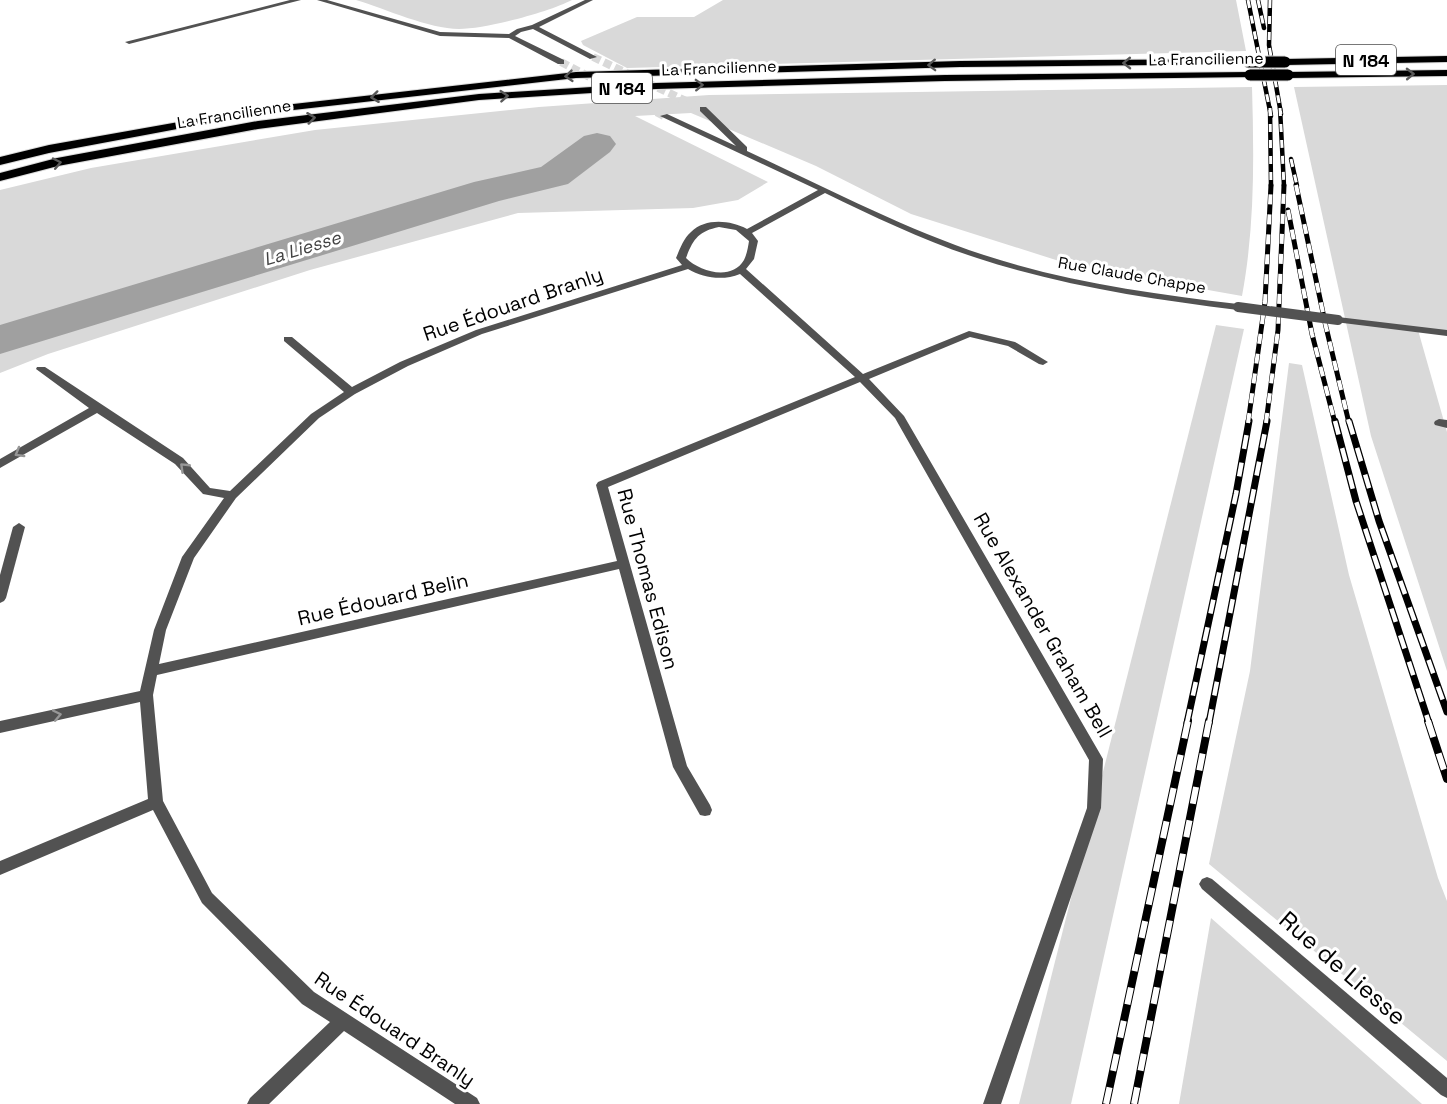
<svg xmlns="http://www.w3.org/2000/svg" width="1447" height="1104" font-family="'Space Grotesk',sans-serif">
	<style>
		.green { fill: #d9d9d9 }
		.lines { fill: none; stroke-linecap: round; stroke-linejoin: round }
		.river { fill: #a0a0a0; fill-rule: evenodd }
		.street-tunnel { stroke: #d9d9d9; stroke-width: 8; stroke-dasharray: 8 4; stroke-linecap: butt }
		.highway-casing { stroke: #dbdbdb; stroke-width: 2 }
		.street { fill: #525252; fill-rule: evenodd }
		.highway { fill: #000; fill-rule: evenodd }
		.rail-far3-casing { stroke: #000; stroke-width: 4.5 }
		.rail-far2-casing { stroke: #000; stroke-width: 5 }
		.rail-far1-casing { stroke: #000; stroke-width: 7 }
		.rail-casing { stroke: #000; stroke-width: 8 }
		.rail-far3 { stroke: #fff; stroke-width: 3; stroke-dasharray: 8; stroke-linecap: butt }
		.rail-far2 { stroke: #fff; stroke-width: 4; stroke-dasharray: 10; stroke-linecap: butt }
		.rail-far1 { stroke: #fff; stroke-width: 4.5; stroke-dasharray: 14; stroke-linecap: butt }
		.rail { stroke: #fff; stroke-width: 6; stroke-dasharray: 17; stroke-linecap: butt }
		.highway-bridge-casing { stroke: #dbdbdb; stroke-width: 13; stroke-linecap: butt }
		.street-bridge { stroke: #525252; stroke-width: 10 }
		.highway-bridge { stroke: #000; stroke-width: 11 }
		.oneway { stroke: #595959 }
		.oneway2 { stroke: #979797 }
		.labels { text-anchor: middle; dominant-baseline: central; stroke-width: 6; stroke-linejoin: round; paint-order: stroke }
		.far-street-label { font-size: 16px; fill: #000; stroke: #fff }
		.shield { fill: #fff; stroke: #4c4c4c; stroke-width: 1.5 }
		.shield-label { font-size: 18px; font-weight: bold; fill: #000 }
		.far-water-label { font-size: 18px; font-style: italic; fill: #414141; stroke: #fff }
		.street-label { font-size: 20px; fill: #000; stroke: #fff }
		.near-street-label { font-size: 24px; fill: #000; stroke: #fff }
	</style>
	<rect width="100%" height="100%" fill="#fff"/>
	<!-- green -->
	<g class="green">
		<path d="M 356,0 L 572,0 C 549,12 486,29 459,29 C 429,29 386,9 356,0 Z"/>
		<path d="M 723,0 L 1236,0 L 1246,51 L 627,68 L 583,45 L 581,41 L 637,17 L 694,17 Z"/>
		<path d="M 1447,85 L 1447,331 L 1418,330 L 1447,432 L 1447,671 L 1371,436 L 1294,87 Z"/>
		<path d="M 1252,87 C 1254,157 1255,226 1242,296 L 1078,267 L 911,214 L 816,166 L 691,113 L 635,116 L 768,182 L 738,200 L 693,208 L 518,213 L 310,270 L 48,354 L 0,373 L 0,190 L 91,168 L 315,130 L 539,107 L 709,95 Z"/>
		<path d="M 1216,325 L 1244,329 L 1071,1104 L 1019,1104 Z"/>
		<path d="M 1289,363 L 1302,365 L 1349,575 L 1438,878 L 1447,901 L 1447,1061 L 1209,864 L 1250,671 Z"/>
		<path d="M 1211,918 L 1422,1104 L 1179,1104 Z"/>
	</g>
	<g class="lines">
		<!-- river -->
		<path class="river" d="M 597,133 L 610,136 L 616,144 L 610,152 L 568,184 L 499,201 L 0,354 L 0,325 L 474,182 L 541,167 L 584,136 Z"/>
		<!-- street-tunnel -->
		<g class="street-tunnel">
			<path d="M 593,57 L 703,109"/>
			<path d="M 561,62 L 664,116"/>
		</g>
		<!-- highway casing -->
		<g class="highway-casing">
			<g id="highway">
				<path d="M 1447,56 L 1447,62 L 1285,65 L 1280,62 L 1285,59 Z"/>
				<path d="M 1248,59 L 1253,62 L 1252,64 L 960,67 L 576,78 L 258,114 L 49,153 L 0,165 L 0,157 L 49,145 L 258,108 L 576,72 L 960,61 Z"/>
				<path d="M 1447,70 L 1447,76 L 1288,78 L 1282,75 L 1288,72 Z"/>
				<path d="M 1250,72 L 1256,75 L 1254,77 L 945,81 L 656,89 L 479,100 L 258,129 L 58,166 L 0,181 L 0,173 L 57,158 L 258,121 L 479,94 L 656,83 L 945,75 Z"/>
			</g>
		</g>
		<!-- street -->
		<g class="street">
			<path d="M 290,0 L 301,0 L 129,44 L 125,42 Z"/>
			<path d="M 317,0 L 327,0 L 440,32 L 509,34 L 517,29 L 532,25 L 585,0 L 593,0 L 539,27 L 597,57 L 590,59 L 533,29 L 521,32 L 515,36 L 564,60 L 564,64 L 558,64 L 509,38 L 440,36 Z"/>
			<path d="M 700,107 L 706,107 L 747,147 L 747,151 C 825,187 902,228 984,255 C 1066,282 1152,294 1238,304 L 1243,307 L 1238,310 C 1150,299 1062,286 977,258 C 924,241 875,217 825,193 L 752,233 L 758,241 L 754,259 L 746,269 L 863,374 L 969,331 L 1015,342 L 1048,362 L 1043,365 L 1039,364 L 1008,346 L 970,337 L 869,379 L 904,416 L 1103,759 L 1101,808 L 1001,1104 L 983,1104 L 1087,808 L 1089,760 L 895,418 L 860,382 L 608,487 L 687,766 L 710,805 L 712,810 L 710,815 L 705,816 L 700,815 L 673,767 L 619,569 L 157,675 L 153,695 L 163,801 L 212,893 L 314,992 L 477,1098 L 480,1104 L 455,1104 L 344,1031 L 269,1104 L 247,1104 L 250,1098 L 330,1022 L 302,1004 L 202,903 L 153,810 L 0,875 L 0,861 L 148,799 L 140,702 L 0,733 L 0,721 L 140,691 L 154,630 L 182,557 L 224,498 L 203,494 L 175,464 L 97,413 L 0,468 L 0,459 L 89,408 L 36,369 L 37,367 L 45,367 L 183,458 L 210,488 L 230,491 L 311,414 L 344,392 L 284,341 L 284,337 L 292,337 L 352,387 L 400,362 L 476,330 L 682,265 L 676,258 C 680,249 683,239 691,232 C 705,218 730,220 747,229 L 818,190 L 660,116 L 667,114 L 736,146 L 700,111 ZM 719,227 L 736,230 L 749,241 C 748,247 747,254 744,260 C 732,281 700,272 686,258 C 693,239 699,231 719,227 ZM 688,269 C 703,278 723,281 740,274 L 855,377 L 598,482 L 596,485 L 617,561 L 159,664 L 166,630 L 194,558 L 236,498 L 319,418 L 355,394 L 408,366 L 482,334 Z"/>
			<path d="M 1338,317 L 1447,330 L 1447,336 L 1335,322 L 1333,320 Z"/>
			<path d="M 1439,419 L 1447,420 L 1447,428 L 1435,425 L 1434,423 L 1435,421 Z"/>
			<path d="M 19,523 L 25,527 L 6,598 L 4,601 L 0,603 L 0,575 L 13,527 Z"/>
			<path d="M 1207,877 L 1212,879 L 1447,1078 L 1447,1098 L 1441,1095 L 1202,889 L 1199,884 L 1202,879 Z"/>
		</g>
		<!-- highway -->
		<use href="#highway" class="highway"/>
		<!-- rail-far3 casing -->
		<g class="rail-far3-casing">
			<g id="rail-far3">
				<path d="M 1248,0 L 1271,116"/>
				<path d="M 1258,0 L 1264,28"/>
				<path d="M 1270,0 L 1269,45 L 1281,114"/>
				<path d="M 1270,108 L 1271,186"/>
				<path d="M 1280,108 L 1284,186"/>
				<path d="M 1291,159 L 1297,186"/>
			</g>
		</g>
		<!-- rail-far2 casing -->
		<g class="rail-far2-casing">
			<g id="rail-far2">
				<path d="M 1296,185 L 1326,327 L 1349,423"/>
				<path d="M 1288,210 L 1312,334 L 1335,423"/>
				<path d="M 1248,423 L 1265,302 L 1271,185"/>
				<path d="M 1266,423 L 1278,330 L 1284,185"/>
			</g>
		</g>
		<!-- rail-far1 casing -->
		<g class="rail-far1-casing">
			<g id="rail-far1">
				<path d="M 1335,421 L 1356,501 L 1429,723"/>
				<path d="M 1349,421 L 1379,521 L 1447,712"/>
				<path d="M 1187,723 L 1236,494 L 1249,421"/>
				<path d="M 1209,723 L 1267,421"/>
			</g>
		</g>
		<!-- rail casing -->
		<g class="rail-casing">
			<g id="rail">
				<path d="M 1428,721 L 1447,779"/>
				<path d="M 1106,1104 L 1188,721"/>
				<path d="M 1134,1104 L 1209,721"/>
			</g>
		</g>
		<!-- rail-far3 -->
		<use href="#rail-far3" class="rail-far3"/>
		<!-- rail-far2 -->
		<use href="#rail-far2" class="rail-far2"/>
		<!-- rail-far1 -->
		<use href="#rail-far1" class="rail-far1"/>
		<!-- rail -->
		<use href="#rail" class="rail"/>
		<!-- highway-bridge casing -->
		<g class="highway-bridge-casing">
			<g id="highway-bridge">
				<path d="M 1248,62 L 1285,62"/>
				<path d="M 1250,75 L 1288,75"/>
			</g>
		</g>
		<!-- street-bridge -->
		<path class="street-bridge" d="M 1238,307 L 1338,320"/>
		<!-- highway-bridge -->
		<use href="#highway-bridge" class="highway-bridge"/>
	</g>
	<!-- one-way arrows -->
	<defs><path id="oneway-chevron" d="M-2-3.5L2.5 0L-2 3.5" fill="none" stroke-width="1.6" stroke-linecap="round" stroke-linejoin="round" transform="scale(1.5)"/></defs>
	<g class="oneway">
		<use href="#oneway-chevron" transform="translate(1127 63) rotate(179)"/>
		<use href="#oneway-chevron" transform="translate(932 65) rotate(178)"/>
		<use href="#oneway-chevron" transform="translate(1410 74) rotate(-1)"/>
		<use href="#oneway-chevron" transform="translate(569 76) rotate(175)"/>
		<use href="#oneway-chevron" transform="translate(699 85) rotate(-2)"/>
		<use href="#oneway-chevron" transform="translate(504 96) rotate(-4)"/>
		<use href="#oneway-chevron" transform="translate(375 97) rotate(173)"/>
		<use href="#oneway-chevron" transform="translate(311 118) rotate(-7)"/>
		<use href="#oneway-chevron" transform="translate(57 163) rotate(-12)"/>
	</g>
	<g class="oneway2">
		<use href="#oneway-chevron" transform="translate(19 453) rotate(150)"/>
		<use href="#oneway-chevron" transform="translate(184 467) rotate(-136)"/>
		<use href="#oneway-chevron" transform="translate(57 715) rotate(-12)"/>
	</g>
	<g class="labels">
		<!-- far-street labels -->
		<g class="far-street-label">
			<text transform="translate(1206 59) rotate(-1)">La Francilienne</text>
			<text transform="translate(719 68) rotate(-2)">La Francilienne</text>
			<text transform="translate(234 114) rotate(-9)">La Francilienne</text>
			<text transform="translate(1132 275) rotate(10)">Rue Claude Chappe</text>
		</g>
		<!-- shield labels -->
		<g class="shield">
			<rect x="1336" y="45" width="60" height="30" rx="4.5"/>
			<rect x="592" y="73" width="60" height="30" rx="4.5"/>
		</g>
		<g class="shield-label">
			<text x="1366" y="60">N 184</text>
			<text x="622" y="88">N 184</text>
		</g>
		<!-- far-water labels -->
		<g class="far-water-label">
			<text transform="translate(302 248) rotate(-17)">La Liesse</text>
		</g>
		<!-- street labels -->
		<g class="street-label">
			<text transform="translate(513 304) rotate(-19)">Rue Édouard Branly</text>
			<text transform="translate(648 579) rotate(75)">Rue Thomas Edison</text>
			<text transform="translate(383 599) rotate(-13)">Rue Édouard Belin</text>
			<text transform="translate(1043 625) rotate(60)">Rue Alexander Graham Bell</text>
			<text transform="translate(395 1029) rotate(34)">Rue Édouard Branly</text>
		</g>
		<!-- near-street labels -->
		<g class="near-street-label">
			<text transform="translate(1343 968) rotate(41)">Rue de Liesse</text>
		</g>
	</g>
</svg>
